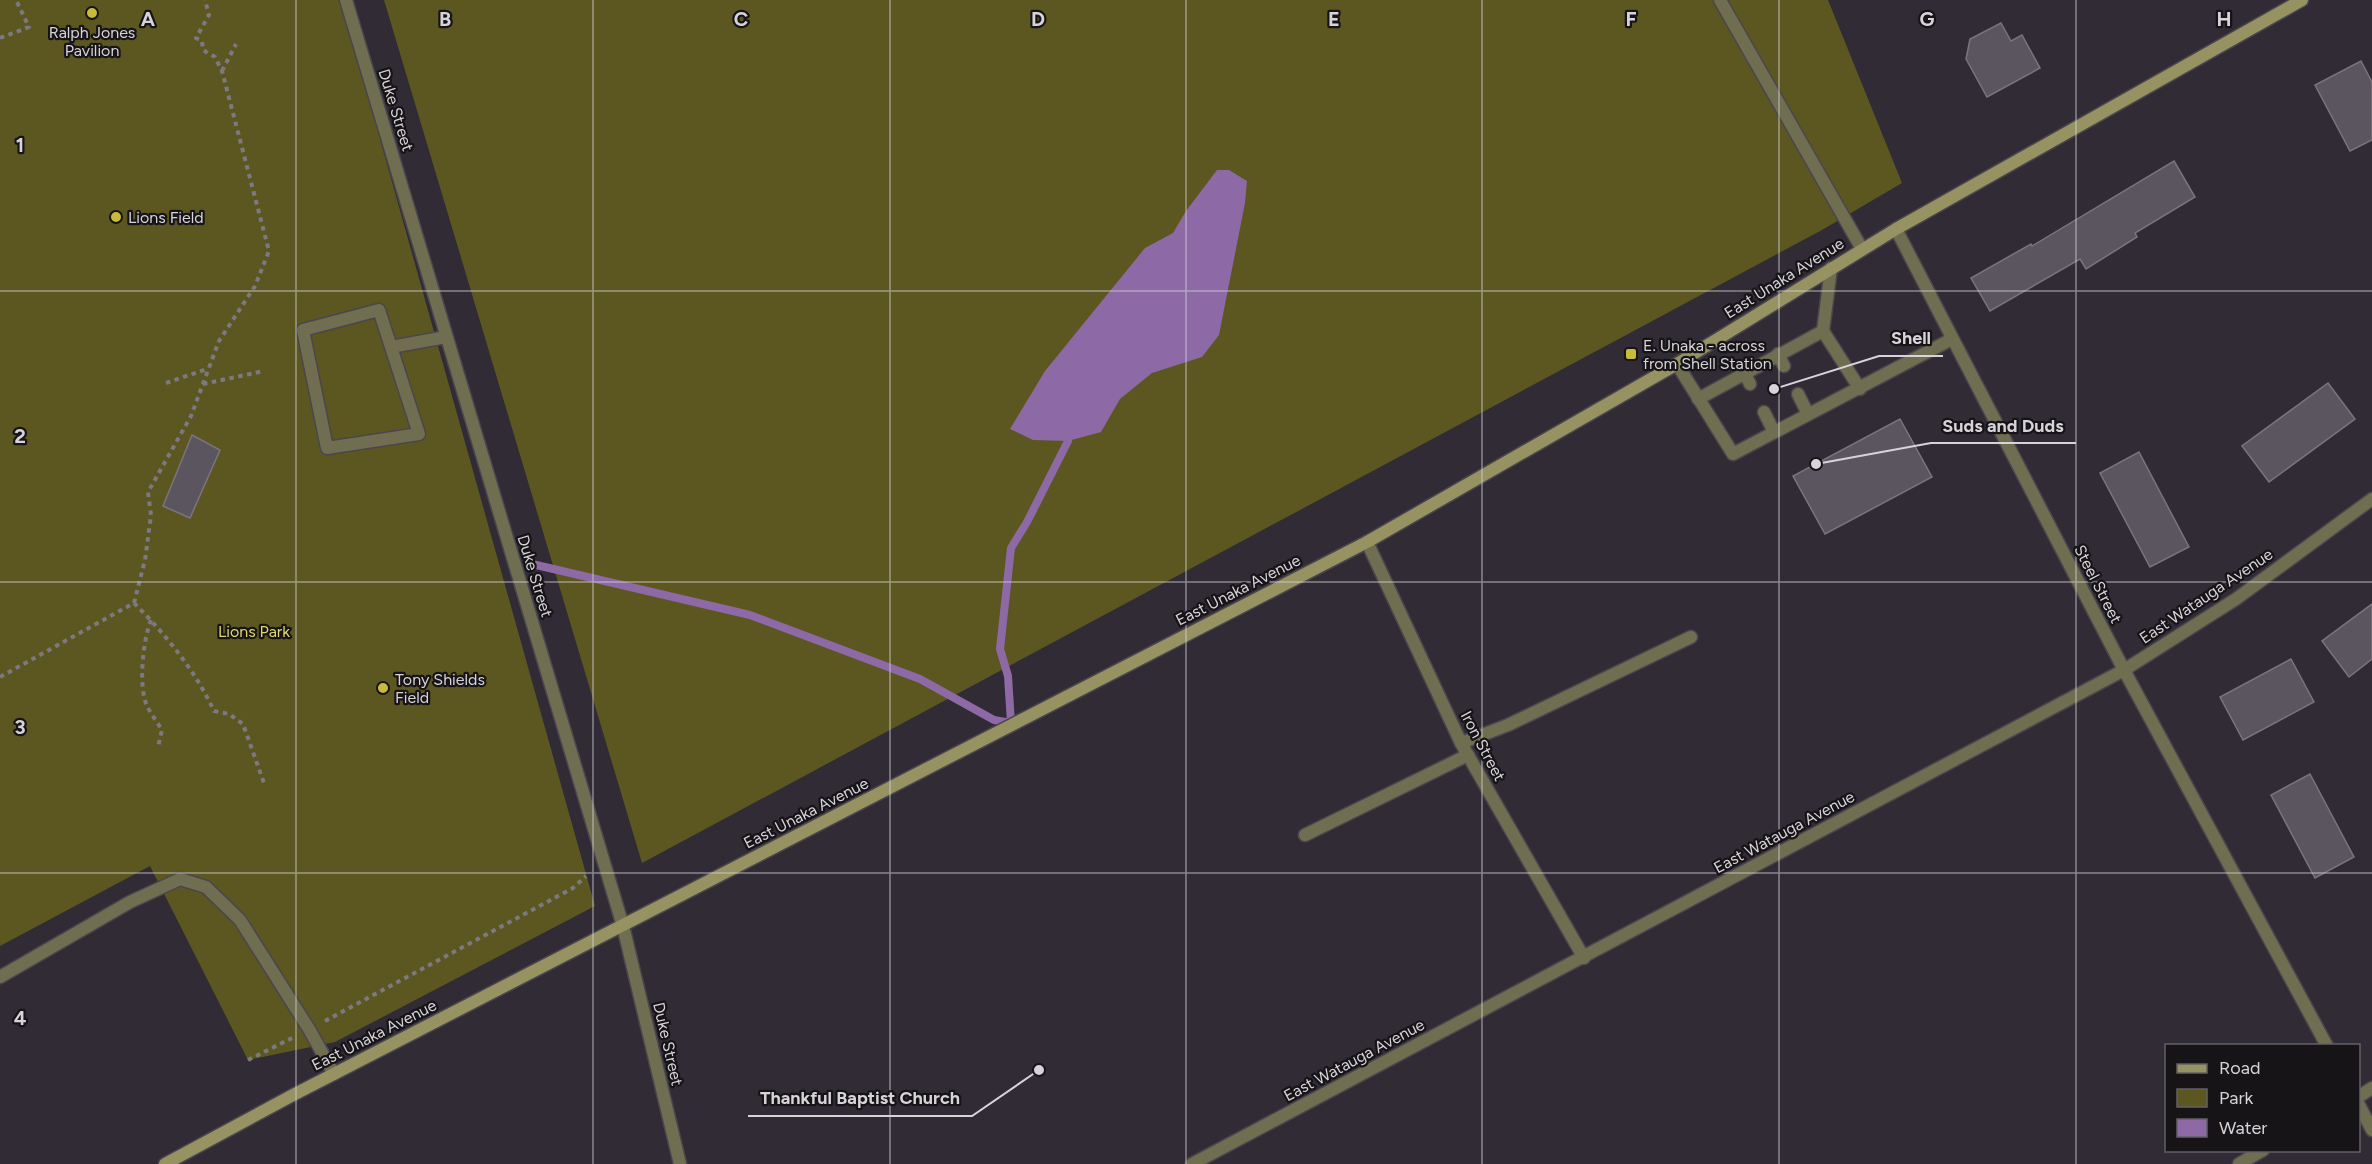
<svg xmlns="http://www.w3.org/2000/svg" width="2372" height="1164" font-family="Figtree,sans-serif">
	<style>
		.green { fill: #5c5720 }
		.water { fill: #8d69a5 }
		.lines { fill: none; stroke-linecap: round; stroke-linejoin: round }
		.stream { stroke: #8d69a5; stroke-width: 8 }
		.building { fill: #5b555f; stroke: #7b747f; stroke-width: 1.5 }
		.lane-casing { stroke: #4b464e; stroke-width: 15 }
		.street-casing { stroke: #4b464e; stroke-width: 15 }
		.secondary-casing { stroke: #4b464e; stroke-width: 15 }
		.path { stroke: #7d7981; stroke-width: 4; stroke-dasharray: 4.5 4.5; stroke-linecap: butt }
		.lane { stroke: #706e50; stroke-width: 12 }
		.street { stroke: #706e50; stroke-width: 12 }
		.secondary { stroke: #969262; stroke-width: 12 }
		.grid { fill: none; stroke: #d6d3d9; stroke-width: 1.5; stroke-opacity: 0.55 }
		.poi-dot { fill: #c8bb3b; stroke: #171418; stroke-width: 2 }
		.labels { text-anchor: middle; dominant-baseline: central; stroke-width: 4.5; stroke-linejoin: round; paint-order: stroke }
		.poi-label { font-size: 16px; fill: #d6d3d9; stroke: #171418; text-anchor: start }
		.street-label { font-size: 16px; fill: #d6d3d9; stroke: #171418 }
		.park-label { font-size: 16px; fill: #e1d66d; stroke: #171418 }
		.grid-label { font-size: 20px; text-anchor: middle; font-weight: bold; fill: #d6d3d9; stroke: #171418; stroke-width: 4.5; stroke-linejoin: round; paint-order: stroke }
		.leader { fill: none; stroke: #d6d3d9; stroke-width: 2 }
		.callout-dot { fill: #d6d3d9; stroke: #171418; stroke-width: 2 }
		.callout-label { font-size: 18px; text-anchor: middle; font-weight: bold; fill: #d6d3d9; stroke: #171418; stroke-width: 4.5; stroke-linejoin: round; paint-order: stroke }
	</style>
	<rect width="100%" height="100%" fill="#302b34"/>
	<!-- green -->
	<g class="green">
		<path d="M 0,0 L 341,0 L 595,906 L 335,1042 L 248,1060 L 150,866 L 0,946 Z"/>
		<path d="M 384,0 L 1828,0 L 1902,183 L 1822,230 L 642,863 Z"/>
	</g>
	<!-- water -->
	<path class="water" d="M 1217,170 L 1229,170 L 1247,181 L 1245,203 L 1219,335 L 1202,357 L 1152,373 L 1120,399 L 1101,432 L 1068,441 L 1033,440 L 1010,429 L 1045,371 L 1145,248 L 1173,233 L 1186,211 Z"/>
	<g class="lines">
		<!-- stream -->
		<path class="stream" d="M 532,564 L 750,615 L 920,679 L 994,720 L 1011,723 L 1008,676 L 1000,649 L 1011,548 L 1027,522 L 1068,441"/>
	</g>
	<!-- building -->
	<g class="building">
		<path d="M 2001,23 L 2011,41 L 2022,35 L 2040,68 L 1987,97 L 1966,59 L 1970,39 Z"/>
		<path d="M 2361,61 L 2372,82 L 2372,140 L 2350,151 L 2315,85 Z"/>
		<path d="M 2174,161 L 2195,197 L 2135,233 L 2137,237 L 2086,269 L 2080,259 L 1990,311 L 1971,278 L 2031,244 L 2032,246 Z"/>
		<path d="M 2328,383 L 2355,419 L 2269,482 L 2242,446 Z"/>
		<path d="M 1900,419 L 1932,477 L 1825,534 L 1793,476 Z"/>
		<path d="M 192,435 L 220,450 L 190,518 L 163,506 Z"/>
		<path d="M 2139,452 L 2189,547 L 2150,567 L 2100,473 Z"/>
		<path d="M 2372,604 L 2372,659 L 2349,677 L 2322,641 Z"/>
		<path d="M 2291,659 L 2314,702 L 2243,740 L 2220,697 Z"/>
		<path d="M 2310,774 L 2354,857 L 2315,878 L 2271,795 Z"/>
	</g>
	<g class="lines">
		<!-- lane casing -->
		<g class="lane-casing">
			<g id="lane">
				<path d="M 1720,0 L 1862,249"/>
				<path d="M 1823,331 L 1831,268"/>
				<path d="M 391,347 L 419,434 L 327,448 L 303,330 L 379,310 L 391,347 L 446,337"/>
				<path d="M 1778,354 L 1784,366"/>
				<path d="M 1677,364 L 1733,454 L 1952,339"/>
				<path d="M 1744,372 L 1750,384"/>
				<path d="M 1798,394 L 1808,414"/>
				<path d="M 1698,399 L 1823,331 L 1860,389"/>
				<path d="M 1764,412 L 1774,432"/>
				<path d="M 1461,743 L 1508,725 L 1691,637"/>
				<path d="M 1305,835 L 1468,755"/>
				<path d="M 0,977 L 130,902 L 180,879 L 206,887 L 240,920 L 309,1029 L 334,1074"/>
			</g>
		</g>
		<!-- street casing -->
		<g class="street-casing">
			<g id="street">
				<path d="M 346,0 L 623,926 L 680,1164"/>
				<path d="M 1896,229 L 2124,670 L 2327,1046"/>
				<path d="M 1367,542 L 1461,743 L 1584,958"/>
				<path d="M 2358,1097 L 2372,1088"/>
				<path d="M 2358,1103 L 2372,1130"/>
				<path d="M 1192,1164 L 2124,670 L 2236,599 L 2372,499"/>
				<path d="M 2239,1164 L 2263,1150"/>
			</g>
		</g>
		<!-- secondary casing -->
		<g class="secondary-casing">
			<path id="secondary" d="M 165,1164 L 293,1095 L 1367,542 L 1677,364 L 1896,229 L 2302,0"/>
		</g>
		<!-- path -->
		<g class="path">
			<path d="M 0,38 L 29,27 L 16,0"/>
			<path d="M 222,71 L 236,44"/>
			<path d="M 166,383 L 207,369"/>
			<path d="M 203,384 L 264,371"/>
			<path d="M 134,603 C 166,635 195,670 214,711 L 229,714 L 243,724 L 265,786"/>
			<path d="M 151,620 C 143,640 138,686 147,706 C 151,714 157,722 162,730 L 158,747"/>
			<path d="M 0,677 L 134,603 L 145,560 L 151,515 L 148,492 L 191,416 L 219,341 L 255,286 L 269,251 L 222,71 L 215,57 L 203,50 L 202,41 L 196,38 L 209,15 L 205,0"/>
			<path d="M 325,1021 L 573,888 L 586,876"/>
			<path d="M 248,1060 L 292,1038"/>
		</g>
		<!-- lane -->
		<use href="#lane" class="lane"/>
		<!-- street -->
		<use href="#street" class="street"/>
		<!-- secondary -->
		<use href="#secondary" class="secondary"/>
	</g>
	<!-- grid -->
	<path class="grid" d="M 296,0 L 296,1164M 593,0 L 593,1164M 890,0 L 890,1164M 1186,0 L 1186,1164M 1482,0 L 1482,1164M 1779,0 L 1779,1164M 2076,0 L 2076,1164M 0,291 L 2372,291M 0,582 L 2372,582M 0,873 L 2372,873"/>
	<!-- markers -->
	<g class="poi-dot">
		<circle cx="92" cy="13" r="6"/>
		<circle cx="116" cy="217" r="6"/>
		<rect x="1625" y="348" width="12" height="12" rx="3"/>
		<circle cx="383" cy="688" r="6"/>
	</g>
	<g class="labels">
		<!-- poi labels -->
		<g class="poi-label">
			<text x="92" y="32" text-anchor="middle">Ralph Jones<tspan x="92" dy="18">Pavilion</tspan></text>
			<text x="128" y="217">Lions Field</text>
			<text x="1643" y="345">E. Unaka - across<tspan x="1643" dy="18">from Shell Station</tspan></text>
			<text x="395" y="679">Tony Shields<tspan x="395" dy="18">Field</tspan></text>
		</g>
		<!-- street labels -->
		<g class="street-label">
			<text transform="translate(396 110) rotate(73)">Duke Street</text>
			<text transform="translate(1784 278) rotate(-32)">East Unaka Avenue</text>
			<text transform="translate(535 576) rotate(73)">Duke Street</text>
			<text transform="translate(2098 584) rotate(63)">Steel Street</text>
			<text transform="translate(1238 590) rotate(-27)">East Unaka Avenue</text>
			<text transform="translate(2206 596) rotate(-34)">East Watauga Avenue</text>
			<text transform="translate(1483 746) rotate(62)">Iron Street</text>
			<text transform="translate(806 813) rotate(-27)">East Unaka Avenue</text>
			<text transform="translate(1784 832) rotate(-28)">East Watauga Avenue</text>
			<text transform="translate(374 1035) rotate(-27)">East Unaka Avenue</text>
			<text transform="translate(668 1044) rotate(77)">Duke Street</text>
			<text transform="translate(1354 1060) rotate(-28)">East Watauga Avenue</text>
		</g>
		<!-- park labels -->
		<g class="park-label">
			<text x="254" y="631">Lions Park</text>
		</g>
	</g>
	<g class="grid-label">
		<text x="148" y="26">A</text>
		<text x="445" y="26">B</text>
		<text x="741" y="26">C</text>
		<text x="1038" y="26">D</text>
		<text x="1334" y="26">E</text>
		<text x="1631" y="26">F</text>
		<text x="1927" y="26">G</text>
		<text x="2224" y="26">H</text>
		<text x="20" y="152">1</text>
		<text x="20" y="443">2</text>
		<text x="20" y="734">3</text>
		<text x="20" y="1025">4</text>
	</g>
	<!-- callouts -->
	<path class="leader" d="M1774 389L1879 356H1943M1816 464L1931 443H2076M1039 1070L972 1116H748"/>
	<g class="callout-dot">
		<circle cx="1774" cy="389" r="6"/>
		<circle cx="1816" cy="464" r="6"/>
		<circle cx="1039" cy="1070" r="6"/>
	</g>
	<g class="callout-label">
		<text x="1911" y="344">Shell</text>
		<text x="2003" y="432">Suds and Duds</text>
		<text x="860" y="1104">Thankful Baptist Church</text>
	</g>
	<!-- legend -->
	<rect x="2165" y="1044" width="195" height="108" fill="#171418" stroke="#636065" stroke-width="1.5"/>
	<rect x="2177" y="1064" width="30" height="9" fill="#969262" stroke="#636065" stroke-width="1.5"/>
	<text x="2219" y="1074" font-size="18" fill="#d6d3d9">Road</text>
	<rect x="2177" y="1089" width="30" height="18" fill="#5c5720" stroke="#636065" stroke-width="1.5"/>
	<text x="2219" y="1104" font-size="18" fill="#d6d3d9">Park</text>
	<rect x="2177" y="1119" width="30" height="18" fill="#8d69a5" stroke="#636065" stroke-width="1.5"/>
	<text x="2219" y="1134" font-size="18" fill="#d6d3d9">Water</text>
</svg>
